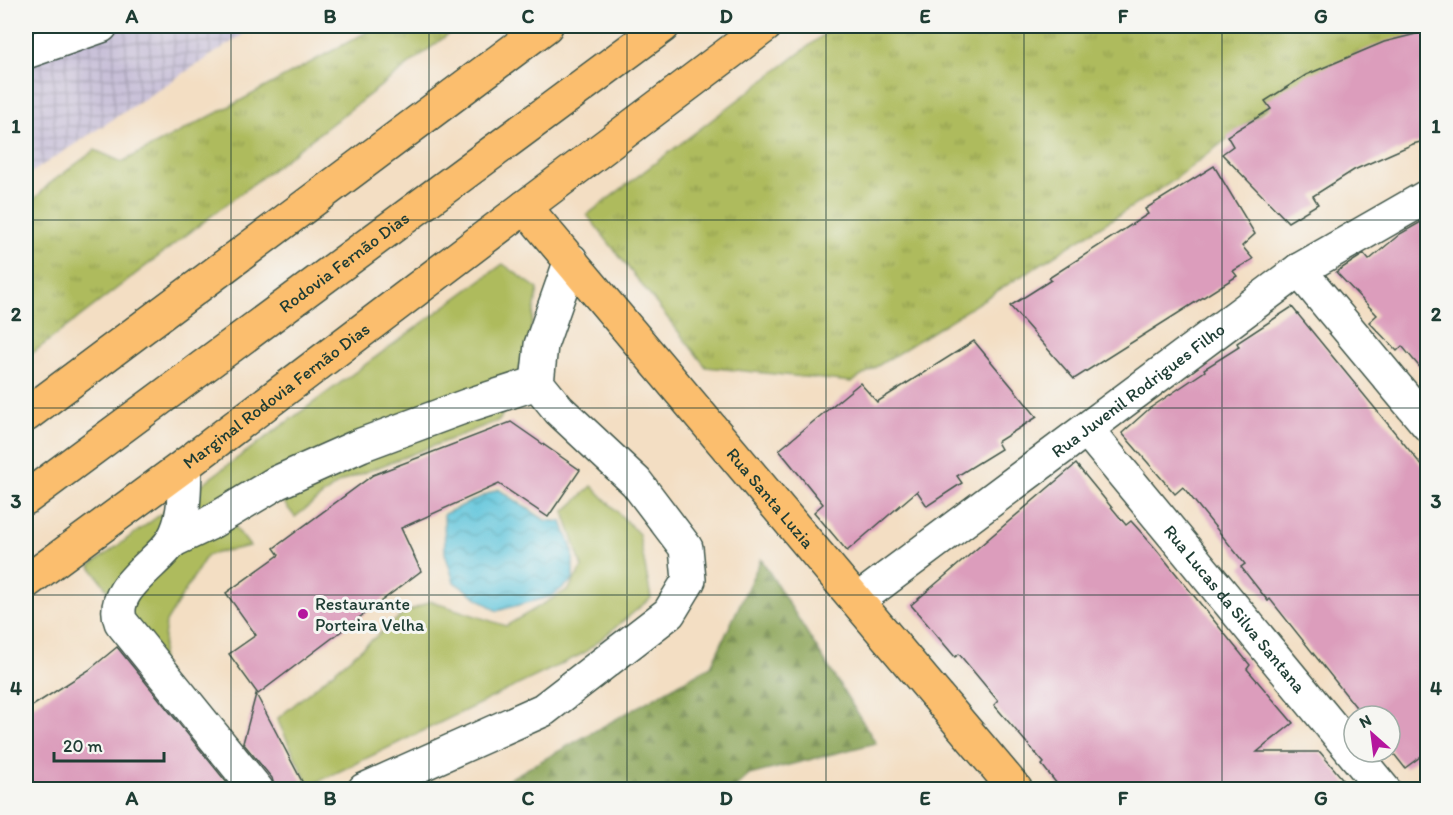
<svg xmlns="http://www.w3.org/2000/svg" width="1453" height="815" font-family="Itim,sans-serif">
	<style>
		.industrial { fill: url(#industrial-grid) }
		.grass { fill: url(#grass-tufts); stroke: #667c48; stroke-width: 1.5 }
		.forest { fill: url(#forest-firs); stroke: #547044; stroke-width: 1.5 }
		.garden { fill: #aebb5d; stroke: #667c48; stroke-width: 1.5 }
		.water { fill: url(#water-waves); stroke: #3e8188; stroke-width: 1.5 }
		.building { fill: #dc9dbc }
		.lines { fill: none; stroke-linecap: round; stroke-linejoin: round }
		.minor-casing { stroke: #3f5549; stroke-width: 36 }
		.major-casing { stroke: #3f5549; stroke-width: 36 }
		.highway-casing { stroke: #3f5549; stroke-width: 36 }
		.minor { stroke: #fff; stroke-width: 33 }
		.major { stroke: #fbbe6e; stroke-width: 33 }
		.highway { stroke: #fbbe6e; stroke-width: 33 }
		.grid { fill: none; stroke: #1f3d34; stroke-width: 1.5; stroke-opacity: 0.55 }
		.poi-dot { fill: #b5179e; stroke: #f6f6f2; stroke-width: 2 }
		.labels { text-anchor: middle; dominant-baseline: central; stroke-width: 6; stroke-linejoin: round; paint-order: stroke }
		.street-label { font-size: 18px; fill: #1f3d34; stroke: #f6f6f2 }
		.poi-label { font-size: 18px; fill: #1f3d34; stroke: #f6f6f2; text-anchor: start }
		.neatline { fill: none; stroke: #1f3d34; stroke-width: 2 }
		.grid-label { font-size: 20px; text-anchor: middle; font-weight: bold; fill: #1f3d34 }
	</style>
	<defs>
		<pattern id="industrial-grid" width="8" height="8" patternUnits="userSpaceOnUse" patternTransform="scale(1.5)"><rect width="8" height="8" fill="#c8bfd8"/><path d="M0 4h8M4 0v8" fill="none" stroke="#a29cb0"/></pattern>
		<pattern id="grass-tufts" width="24" height="20" patternUnits="userSpaceOnUse" patternTransform="scale(1.5)"><rect width="24" height="20" fill="#aebb5d"/><path d="M3 7l-1-3M5 7V3M7 7l1-3M15 17l-1-3M17 17v-4M19 17l1-3" fill="none" stroke="#8d994e"/></pattern>
		<pattern id="forest-firs" width="22" height="20" patternUnits="userSpaceOnUse" patternTransform="scale(1.5)"><rect width="22" height="20" fill="#8aa354"/><path d="M5 1l3.5 6h-7zM16 11l3.5 6h-7z" fill="#708646"/></pattern>
		<pattern id="water-waves" width="16" height="10" patternUnits="userSpaceOnUse" patternTransform="scale(1.5)"><rect width="16" height="10" fill="#5ec5db"/><path d="M0 5q4-4 8 0t8 0" fill="none" stroke="#4da1b2"/></pattern>
	</defs>
	<rect width="100%" height="100%" fill="#f6f6f2"/>
	<filter id="ink" filterUnits="userSpaceOnUse"><feTurbulence type="fractalNoise" baseFrequency=".0167" numOctaves="2"/><feDisplacementMap in="SourceGraphic" scale="12" xChannelSelector="R" yChannelSelector="G"/><feConvolveMatrix kernelMatrix="1 2 1 2 8 2 1 2 1" color-interpolation-filters="sRGB"/></filter>
	<filter id="wash" filterUnits="userSpaceOnUse"><feTurbulence type="fractalNoise" baseFrequency=".008" numOctaves="4" result="noise"/><feDisplacementMap in="SourceGraphic" scale="24" xChannelSelector="R" yChannelSelector="G"/><feGaussianBlur stdDeviation="1.35" result="paint"/><feColorMatrix in="noise" values="0 0 0 0 0 0 0 0 0 0 0 0 0 0 0 0 0 1.4 0 .05"/><feComposite in="paint" operator="in"/></filter>
	<g filter="url(#wash)">
		<rect width="100%" height="100%" fill="#f3dec3"/>
		<!-- industrial -->
		<path class="industrial" d="M 26,26 L 256,26 L 26,176 Z"/>
		<!-- grass -->
		<g class="grass">
			<path d="M 378,26 L 459,26 L 26,358 L 26,208 L 49,184 L 95,150 L 122,162 L 236,103 Z"/>
			<path d="M 835,26 L 1427,26 L 1427,43 L 1310,75 L 1170,183 L 852,382 L 706,367 L 587,215 Z"/>
		</g>
		<!-- forest -->
		<path class="forest" d="M 761,559 L 876,743 L 749,775 L 734,789 L 491,789 L 711,666 Z"/>
		<!-- garden -->
		<g class="garden">
			<path d="M 503,264 L 538,289 L 527,350 L 500,420 L 340,482 L 295,517 L 273,489 L 231,522 L 250,546 L 207,555 L 166,622 L 161,663 L 90,566 Z"/>
			<path d="M 592,486 L 639,534 L 651,598 L 584,653 L 309,786 L 277,719 L 402,615 L 430,601 L 506,626 L 569,589 L 582,567 L 564,512 Z"/>
		</g>
		<!-- water -->
		<path class="water" d="M 498,489 L 545,520 L 562,522 L 573,552 L 573,580 L 552,596 L 497,611 L 454,582 L 445,553 L 444,514 Z"/>
		<g id="blocks">
			<!-- building -->
			<g class="building">
				<path d="M 1428,31 L 1428,140 L 1413,144 L 1354,170 L 1313,196 L 1318,204 L 1288,222 L 1222,154 L 1233,146 L 1227,136 L 1271,109 L 1265,101 L 1306,75 L 1384,42 Z"/>
				<path d="M 1214,166 L 1255,234 L 1242,246 L 1253,259 L 1233,271 L 1237,276 L 1074,379 L 1010,306 L 1051,280 L 1049,278 L 1148,214 L 1145,209 Z"/>
				<path d="M 1428,218 L 1428,377 L 1402,346 L 1397,351 L 1369,322 L 1377,315 L 1336,272 L 1364,254 L 1369,260 L 1400,234 Z"/>
				<path d="M 1292,307 L 1428,473 L 1428,751 L 1405,768 L 1390,749 L 1390,716 L 1363,716 L 1270,599 L 1268,601 L 1241,567 L 1245,564 L 1183,487 L 1175,494 L 1122,433 L 1150,408 L 1205,371 L 1204,369 L 1239,347 L 1237,343 Z"/>
				<path d="M 974,341 L 1037,417 L 997,442 L 1001,449 L 957,476 L 962,483 L 927,506 L 917,491 L 847,551 L 814,512 L 823,504 L 779,450 L 860,383 L 877,402 Z"/>
				<path d="M 511,422 L 580,470 L 548,517 L 499,484 L 401,528 L 421,571 L 258,694 L 229,654 L 256,635 L 226,593 L 279,555 L 274,548 L 373,475 Z"/>
				<path d="M 1076,464 L 1126,525 L 1131,521 L 1156,549 L 1250,665 L 1247,669 L 1293,723 L 1257,752 L 1320,752 L 1351,789 L 1061,789 L 1042,765 L 1044,763 L 994,705 L 998,701 L 959,654 L 955,657 L 911,605 Z"/>
				<path d="M 117,647 L 232,789 L 26,789 L 26,710 L 89,670 Z"/>
				<path d="M 256,694 L 306,789 L 275,789 L 272,778 L 243,743 Z"/>
			</g>
		</g>
	</g>
	<g filter="url(#ink)">
		<use href="#blocks" fill-opacity="0" stroke="#3f5549" stroke-width="1.5"/>
		<g class="lines">
			<!-- minor casing -->
			<g class="minor-casing">
				<g id="minor">
					<path d="M 26,52 L 101,26"/>
					<path d="M 1299,270 L 1428,425"/>
					<path id="s1" d="M 1087,430 L 1384,790"/>
					<path d="M 185,465 C 184,490 186,519 172,541 C 156,565 108,590 121,622 L 257,790"/>
					<path d="M 172,541 L 208,524 L 276,483 L 361,445 L 466,406 L 537,383"/>
					<path id="s2" d="M 858,600 L 1299,270 L 1428,196"/>
					<path d="M 364,790 L 543,710 L 669,613 L 689,580 L 686,548 L 636,482 L 559,410 L 537,383 L 541,345 L 571,260"/>
				</g>
			</g>
			<!-- major casing -->
			<g class="major-casing">
				<g id="major">
					<path id="s3" d="M 26,582 L 185,465 L 525,207 L 1016,790"/>
				</g>
			</g>
			<!-- highway casing -->
			<g class="highway-casing">
				<g id="highway">
					<path d="M 525,207 L 765,26"/>
					<path d="M 26,415 L 546,26"/>
					<path id="s4" d="M 26,498 L 663,26"/>
				</g>
			</g>
			<!-- minor -->
			<use href="#minor" class="minor"/>
			<!-- major -->
			<use href="#major" class="major"/>
			<!-- highway -->
			<use href="#highway" class="highway"/>
		</g>
	</g>
	<!-- grid -->
	<path class="grid" d="M 231,26 L 231,790M 429,26 L 429,790M 627,26 L 627,790M 826,26 L 826,790M 1024,26 L 1024,790M 1222,26 L 1222,790M 26,220 L 1428,220M 26,408 L 1428,408M 26,595 L 1428,595"/>
	<!-- markers -->
	<circle class="poi-dot" cx="303" cy="614" r="6"/>
	<g class="labels">
		<!-- street labels -->
		<g class="street-label">
			<text stroke="none"><textPath href="#s4" startOffset="396">Rodovia Fernão Dias</textPath></text>
			<text stroke="none"><textPath href="#s2" startOffset="350">Rua Juvenil Rodrigues Filho</textPath></text>
			<text stroke="none"><textPath href="#s3" startOffset="312">Marginal Rodovia Fernão Dias</textPath></text>
			<text stroke="none"><textPath href="#s3" startOffset="1005">Rua Santa Luzia</textPath></text>
			<text stroke="none"><textPath href="#s1" startOffset="232">Rua Lucas da Silva Santana</textPath></text>
		</g>
		<!-- poi labels -->
		<g class="poi-label">
			<text x="315" y="604">Restaurante<tspan x="315" dy="21">Porteira Velha</tspan></text>
		</g>
	</g>
	<!-- margin -->
	<rect width="1453" height="815" fill="none" stroke="#f6f6f2" stroke-width="66"/>
	<!-- north arrow -->
	<g transform="translate(1372 734) rotate(332)"><circle r="28" fill="#f6f6f2" stroke="#a0aca6" stroke-width="1.5"/>
	<path d="M0-4.5L10 22L0 15L-10 22Z" fill="#b5179e"/>
	<text y="-9" font-size="16" font-weight="bold" text-anchor="middle" fill="#1f3d34">N</text>
	</g>
	<!-- scale -->
	<path d="M54 752v9h110v-9" fill="none" stroke="#1f3d34" stroke-width="3"/>
	<text x="63" y="752" font-size="18" fill="#1f3d34" stroke="#f6f6f2" stroke-width="4.5" paint-order="stroke">20 m</text>
	<rect x="33" y="33" width="1387" height="749" class="neatline"/>
	<g class="grid-label">
		<text x="132" y="23">A</text>
		<text x="330" y="23">B</text>
		<text x="528" y="23">C</text>
		<text x="726" y="23">D</text>
		<text x="925" y="23">E</text>
		<text x="1123" y="23">F</text>
		<text x="1321" y="23">G</text>
		<text x="16" y="133">1</text>
		<text x="1436" y="133">1</text>
		<text x="16" y="321">2</text>
		<text x="1436" y="321">2</text>
		<text x="16" y="508">3</text>
		<text x="1436" y="508">3</text>
		<text x="16" y="695">4</text>
		<text x="1436" y="695">4</text>
		<text x="132" y="805">A</text>
		<text x="330" y="805">B</text>
		<text x="528" y="805">C</text>
		<text x="726" y="805">D</text>
		<text x="925" y="805">E</text>
		<text x="1123" y="805">F</text>
		<text x="1321" y="805">G</text>
	</g>
</svg>
